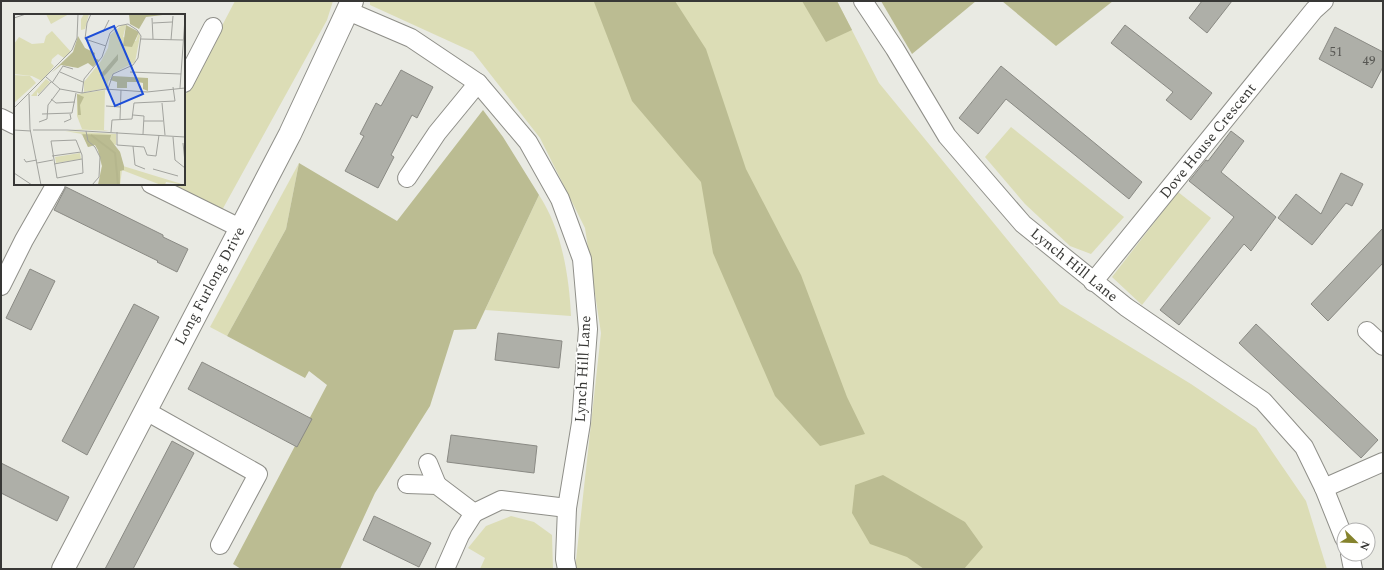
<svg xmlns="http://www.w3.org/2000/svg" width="1384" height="570" font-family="Spectral,serif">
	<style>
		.green { fill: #dcddb6 }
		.forest { fill: #bbbc92 }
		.building { fill: #aeafa8; stroke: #8a8a84 }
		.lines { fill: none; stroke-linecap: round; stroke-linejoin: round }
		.minor-casing { stroke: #8f8f89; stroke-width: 20 }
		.tertiary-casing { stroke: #8f8f89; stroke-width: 24 }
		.minor { stroke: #fff; stroke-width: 18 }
		.tertiary { stroke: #fff; stroke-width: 22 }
		.labels { text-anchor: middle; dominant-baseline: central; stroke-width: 3.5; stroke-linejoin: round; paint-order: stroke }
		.number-label { font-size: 13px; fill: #565652 }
		.street-label { font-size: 15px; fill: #383836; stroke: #fffffe }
		.inset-river { fill: none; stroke: #b5b68d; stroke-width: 2 }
		.inset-road { fill: none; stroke: #a2a39e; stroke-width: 1 }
		.view { fill: #1d4ed8; fill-opacity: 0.15; stroke: #1d4ed8; stroke-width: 2 }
		.inset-edge { fill: none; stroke: #383836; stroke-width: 2 }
	</style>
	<rect width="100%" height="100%" fill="#e9eae3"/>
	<!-- green -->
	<g class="green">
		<path d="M 235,1 L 333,1 L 327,20 L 221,212 L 164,184 L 184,184 L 184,98 Z"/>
		<path d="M 370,1 L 837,1 L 879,83 L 1060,304 L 1191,384 L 1256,428 L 1306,501 L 1327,569 L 575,569 L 601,333 L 585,228 L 540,138 L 473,52 L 370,5 Z"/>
		<path d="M 1011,127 L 1124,217 L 1091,254 L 1070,246 L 1025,204 L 985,157 Z"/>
		<path d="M 299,163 L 286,229 L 227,336 L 210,327 Z"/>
		<path d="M 1178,192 L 1211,218 L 1142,305 L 1112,277 Z"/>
		<path d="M 539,195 C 562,230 569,276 571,316 L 485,310 Z"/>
		<path d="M 511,516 L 534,522 L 552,535 L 553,569 L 480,569 L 485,558 L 468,548 L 486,526 Z"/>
	</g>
	<!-- forest -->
	<g class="forest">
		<path d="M 596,1 L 675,1 L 706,49 L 746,169 L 801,275 L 847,397 L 865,434 L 820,446 L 775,396 L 713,253 L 701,182 L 632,101 L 594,2 Z"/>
		<path d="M 802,1 L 837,1 L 852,30 L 826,42 Z"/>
		<path d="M 881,1 L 976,1 L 912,54 Z"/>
		<path d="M 1002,1 L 1113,1 L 1056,46 Z"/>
		<path d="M 483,110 L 503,137 L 539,195 L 476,329 L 454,330 L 430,406 L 375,493 L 340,569 L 241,569 L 233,564 L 327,385 L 309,371 L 305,378 L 227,336 L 286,229 L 299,163 L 397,221 Z"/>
		<path d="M 883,475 L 965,522 L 983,547 L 964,569 L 924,569 L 907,557 L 870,544 L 852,513 L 855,485 Z"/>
	</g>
	<!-- building -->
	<g class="building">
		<path d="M 1202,1 L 1232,1 L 1207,33 L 1189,18 Z"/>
		<path d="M 1125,25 L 1212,93 L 1191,120 L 1166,100 L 1173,92 L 1111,43 Z"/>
		<path d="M 1335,27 L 1383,52 L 1383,67 L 1372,88 L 1319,59 Z"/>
		<path d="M 1001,66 L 1142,182 L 1129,199 L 1006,99 L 978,134 L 959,118 Z"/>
		<path d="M 401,70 L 433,87 L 417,118 L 412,115 L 391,155 L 394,157 L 378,188 L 345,171 L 364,136 L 360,134 L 376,103 L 381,106 Z"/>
		<path d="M 1231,131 L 1244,141 L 1221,172 L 1276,217 L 1251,251 L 1244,244 L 1179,325 L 1160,310 L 1234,217 L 1189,181 L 1206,160 L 1208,161 Z"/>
		<path d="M 1341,173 L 1363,184 L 1352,206 L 1346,203 L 1312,245 L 1278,218 L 1296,194 L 1321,214 Z"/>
		<path d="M 66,187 L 163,235 L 163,237 L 188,249 L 177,272 L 157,262 L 158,261 L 54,210 Z"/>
		<path d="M 1383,228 L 1383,263 L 1328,321 L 1311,304 Z"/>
		<path d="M 30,269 L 55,281 L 31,330 L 6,318 Z"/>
		<path d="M 134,304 L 159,317 L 87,455 L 62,441 Z"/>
		<path d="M 1256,324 L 1378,440 L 1361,458 L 1239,343 Z"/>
		<path d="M 498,333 L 562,341 L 559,368 L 495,360 Z"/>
		<path d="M 202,362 L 312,419 L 297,447 L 188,389 Z"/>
		<path d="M 451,435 L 537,446 L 534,473 L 447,462 Z"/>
		<path d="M 172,441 L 194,453 L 133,569 L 105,569 Z"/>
		<path d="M 1,463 L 69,497 L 57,521 L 1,493 Z"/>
		<path d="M 374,516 L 431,543 L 419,567 L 363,540 Z"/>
	</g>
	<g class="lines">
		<!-- minor casing -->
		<g class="minor-casing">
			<g id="minor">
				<path d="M 863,1 L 895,49 L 947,136 L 1023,224 L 1126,307 L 1263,401 L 1304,447 L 1324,488 L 1344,538"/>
				<path d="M 348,11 L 411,38 L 478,83 L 528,142 L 560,199 L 582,259 L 588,329 L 581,423 L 567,508 L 565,559 L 567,569"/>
				<path d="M 184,83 L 213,27"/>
				<path d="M 1,118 L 15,125"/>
				<path d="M 407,178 L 437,133 L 478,83"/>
				<path d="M 151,184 L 240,228"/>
				<path d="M 1093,282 L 1314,10 L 1324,1"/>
				<path d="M 1,286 L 24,240 L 56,184"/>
				<path d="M 1367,331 L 1383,346"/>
				<path d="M 146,411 L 258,474 L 220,545"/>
				<path d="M 428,463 L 437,485"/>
				<path d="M 407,484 L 437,485 L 474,513 L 501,500 L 567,508"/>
				<path d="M 1324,488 L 1383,462"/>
				<path d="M 1350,554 L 1353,569"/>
				<path d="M 445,569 L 460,535 L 474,513"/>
			</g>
		</g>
		<!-- tertiary casing -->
		<g class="tertiary-casing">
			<path id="tertiary" d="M 63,569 L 290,134 L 352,1"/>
		</g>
		<!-- minor -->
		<use href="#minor" class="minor"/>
		<!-- tertiary -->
		<use href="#tertiary" class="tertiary"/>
	</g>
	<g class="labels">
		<!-- number labels -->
		<g class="number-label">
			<text x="1336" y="52">51</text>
			<text x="1369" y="61">49</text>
		</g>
		<!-- street labels -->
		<g class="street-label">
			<text transform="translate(1208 141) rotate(-51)">Dove House Crescent</text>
			<text transform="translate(1074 265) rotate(39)">Lynch Hill Lane</text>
			<text transform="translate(210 286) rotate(-62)">Long Furlong Drive</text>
			<text transform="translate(583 369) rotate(-87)">Lynch Hill Lane</text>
		</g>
	</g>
	<!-- overview -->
	<g transform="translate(14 14)">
		<rect width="171" height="171" fill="#e9eae3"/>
		<path d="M 32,0 L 55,0 L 37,10 ZM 70,0 L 75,0 L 71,15 L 67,16 L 67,5 ZM 108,11 L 112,11 L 109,23 L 122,27 L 125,18 L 126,22 L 121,48 L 100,59 L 94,68 L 94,74 L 70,78 L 70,68 L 87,47 L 94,34 L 96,21 ZM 38,17 L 57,38 L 50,44 L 44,40 L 38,45 L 37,49 L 40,52 L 28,67 L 18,62 L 0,60 L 0,30 L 5,23 L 18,30 L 30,29 L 32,22 ZM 0,61 L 16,62 L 22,69 L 0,89 ZM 32,65 L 36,68 L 25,80 L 23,78 L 23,82 L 17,82 ZM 91,76 L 90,116 L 96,117 L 57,115 L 68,115 L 63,102 L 63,80 ZM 51,117 L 102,120 L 102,131 L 99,130 L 106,138 L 109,152 L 171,171 L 152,168 L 151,171 L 147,171 L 108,156 L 106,171 L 84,171 L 88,152 L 84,136 L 81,131 L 74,133 L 68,120 ZM 66,139 L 67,145 L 42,149 L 41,143 Z" fill="#dcddb6"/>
		<path d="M 115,0 L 157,0 L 132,3 L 125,15 L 116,10 ZM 112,11 L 125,18 L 118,33 L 109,32 ZM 64,22 L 71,34 L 81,39 L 80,44 L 85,46 L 79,53 L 74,49 L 64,54 L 47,51 L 37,59 L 59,38 ZM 104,40 L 104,46 L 93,59 L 89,63 L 86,61 ZM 99,62 L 134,64 L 134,77 L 129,75 L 129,69 L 124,68 L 113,68 L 113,74 L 103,74 L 103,68 L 96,66 ZM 63,80 L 70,83 L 66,91 L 67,101 L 64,101 ZM 66,120 L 97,121 L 96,125 L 106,138 L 110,152 L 110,156 L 106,157 L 106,171 L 84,171 L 88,152 L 84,136 L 81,131 L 74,133 L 68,120 Z" fill="#bbbc92"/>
		<path class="inset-river" d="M 77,121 L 101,139 L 104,171"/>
		<path class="inset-road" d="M 77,0 L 73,9 L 71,25 L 92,32M 0,4 L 12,0M 138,4 L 139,25M 139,9 L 158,8M 89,18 L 95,6M 127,25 L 169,26M 157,26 L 159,2M 46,58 L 69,68M 116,58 L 167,60M 32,63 L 46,75 L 68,79 L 91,75 L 133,78 L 171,74M 38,69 L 49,52 L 59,55M 166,74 L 171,4M 68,79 L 70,65 L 88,43 L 96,19 L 104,12 L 114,10 L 123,16 L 127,22 L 124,44 L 119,51 L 99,60 L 94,75M 15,80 L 16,115M 24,82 L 37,68M 37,85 L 42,89 L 61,88M 148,89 L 151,121M 92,92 L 107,93M 0,94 L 58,36 L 63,24 L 64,0M 28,100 L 58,99 L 62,79M 119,101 L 130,102 L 129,120M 106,105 L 107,76M 130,107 L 149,107M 25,108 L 33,105 L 34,91 L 46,75M 50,108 L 57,105 L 56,100M 16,115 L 27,171M 0,116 L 17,117M 19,116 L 53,116 L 171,123M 72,117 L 74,127 L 81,133 L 86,143 L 85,163 L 78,171M 97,118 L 98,106 L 118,105 L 120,89 L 161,87 L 159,73M 103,118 L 103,131 L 130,133 L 133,141 L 142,142 L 145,121M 159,123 L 161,146 L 171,154M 62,126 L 68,141 L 69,159 L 43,164 L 37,127 ZM 169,129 L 171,148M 119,132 L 121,151 L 131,155M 38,142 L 67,138M 10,145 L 12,148 L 23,146M 23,149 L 39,146M 40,150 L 68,145M 139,155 L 164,162M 0,159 L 18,171"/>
		<path class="view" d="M 100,12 L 129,80 L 101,92 L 72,24 Z"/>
		<rect width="171" height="171" class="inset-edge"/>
	</g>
	<!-- border -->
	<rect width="1384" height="570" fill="none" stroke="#383836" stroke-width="4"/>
	<!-- north arrow -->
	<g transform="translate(1356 542) rotate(113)"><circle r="19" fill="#fffffe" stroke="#afafae"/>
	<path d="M0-3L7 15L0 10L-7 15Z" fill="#85832c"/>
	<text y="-6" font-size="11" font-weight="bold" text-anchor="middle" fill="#383836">N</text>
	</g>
</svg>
